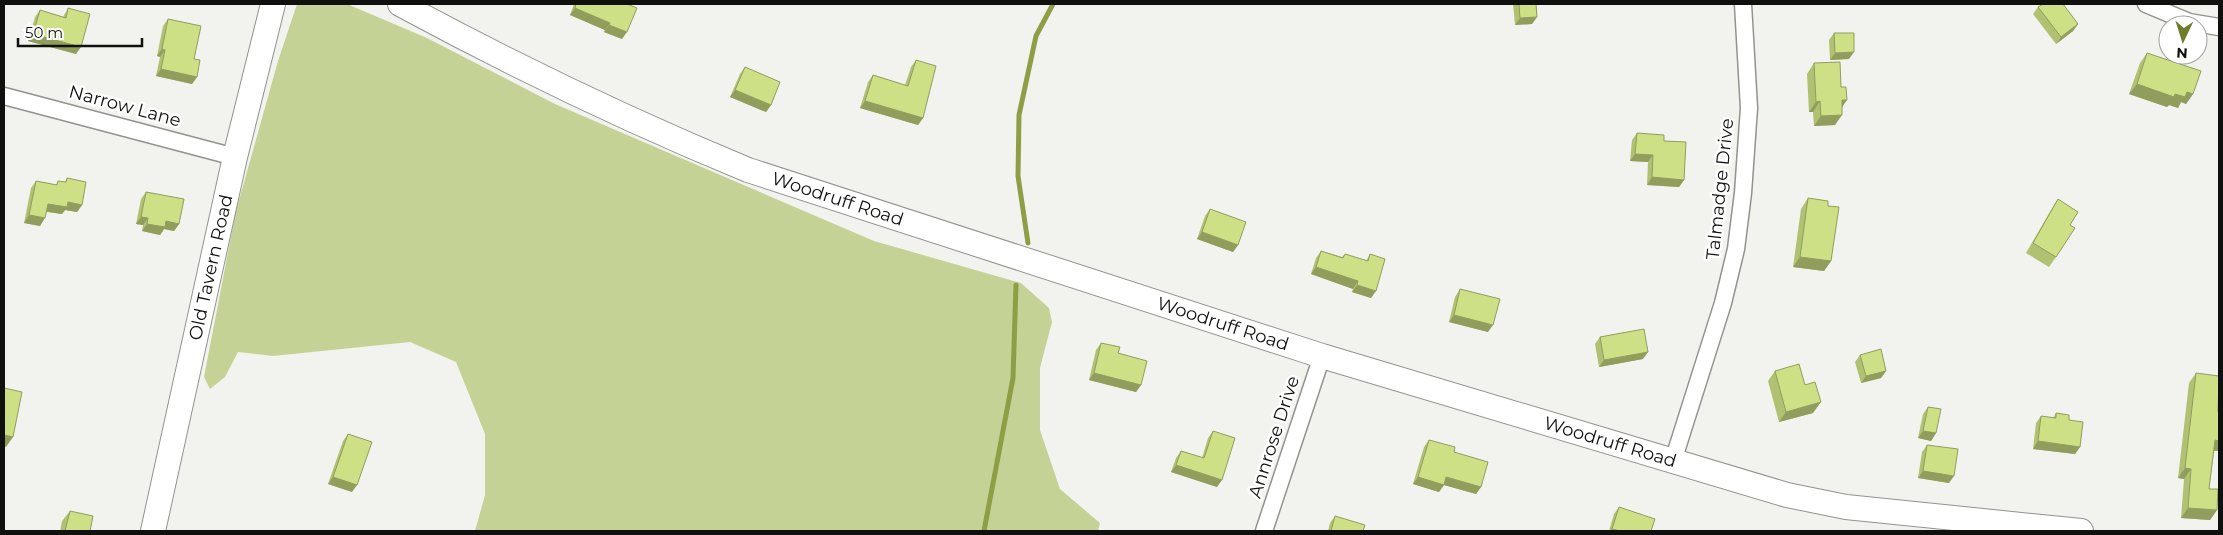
<svg xmlns="http://www.w3.org/2000/svg" width="2223" height="535" font-family="Montserrat,sans-serif">
	<style>
		.green { fill: #c5d296 }
		.lines { fill: none; stroke-linecap: round; stroke-linejoin: round }
		.stream { stroke: #8e9e44; stroke-width: 5 }
		.street-casing { stroke: #92938f; stroke-width: 19 }
		.secondary-casing { stroke: #92938f; stroke-width: 26 }
		.street { stroke: #fff; stroke-width: 16 }
		.secondary { stroke: #fff; stroke-width: 24 }
		.wall { fill: #b1c172 }
		.shaded-wall { fill: #909d5d }
		.building { fill: #cee085; stroke: #909d5d }
		.labels { text-anchor: middle; dominant-baseline: central; stroke-width: 5; stroke-linejoin: round; paint-order: stroke }
		.street-label { font-size: 18px; fill: #10100f; stroke: #fff }
	</style>
	<rect width="100%" height="100%" fill="#f2f3ef"/>
	<!-- green -->
	<path class="green" d="M 297,4 L 347,4 L 427,38 L 555,104 L 874,241 L 1021,283 L 1049,308 L 1052,322 L 1040,368 L 1040,430 L 1060,489 L 1100,523 L 1098,531 L 475,531 L 485,495 L 485,434 L 456,362 L 410,342 L 273,356 L 238,352 L 225,377 L 210,389 L 204,377 L 236,211 L 278,61 Z"/>
	<g class="lines">
		<!-- stream -->
		<g class="stream">
			<path d="M 1028,243 L 1018,176 L 1019,115 L 1036,36 L 1053,4"/>
			<path d="M 984,531 L 1013,378 L 1016,285"/>
		</g>
		<!-- street casing -->
		<g class="street-casing">
			<g id="street">
				<path d="M 2146,4 L 2189,22 L 2219,27"/>
				<path d="M 4,96 L 235,157"/>
				<path d="M 1673,461 L 1723,303 L 1736,249 L 1743,193 L 1749,108 L 1743,4"/>
				<path d="M 1264,531 L 1322,356"/>
			</g>
		</g>
		<!-- secondary casing -->
		<g class="secondary-casing">
			<g id="secondary">
				<path id="s1" d="M 400,4 C 513,65 629,121 748,170 L 1322,356 L 1787,495 L 1846,507 L 2081,531"/>
				<path id="s2" d="M 153,531 L 235,157 L 273,4"/>
			</g>
		</g>
		<!-- street -->
		<use href="#street" class="street"/>
		<!-- secondary -->
		<use href="#secondary" class="secondary"/>
	</g>
	<!-- wall -->
	<g class="wall">
		<path d="M 574,4 L 627,4 L 622,39 L 604,32 L 605,30 L 570,15 Z"/>
		<path d="M 1513,4 L 1536,4 L 1537,17 L 1532,24 L 1515,25 Z"/>
		<path d="M 2038,7 L 2078,24 L 2073,31 L 2056,44 L 2033,14 Z"/>
		<path d="M 68,8 L 76,54 L 28,41 L 35,17 L 40,10 L 63,17 Z"/>
		<path d="M 168,19 L 194,59 L 197,77 L 192,84 L 156,76 L 160,57 L 157,56 L 163,26 Z"/>
		<path d="M 1834,33 L 1849,59 L 1830,60 L 1829,40 Z"/>
		<path d="M 2147,53 L 2193,94 L 2186,104 L 2181,102 L 2178,108 L 2169,105 L 2167,107 L 2129,94 L 2140,63 Z"/>
		<path d="M 916,60 L 923,118 L 918,125 L 860,108 L 868,82 L 873,75 L 905,85 L 911,67 Z"/>
		<path d="M 1814,63 L 1841,87 L 1847,100 L 1842,106 L 1835,125 L 1814,126 L 1813,112 L 1809,112 L 1807,74 Z"/>
		<path d="M 745,67 L 771,105 L 766,112 L 730,97 L 740,74 Z"/>
		<path d="M 1637,133 L 1664,141 L 1684,180 L 1679,187 L 1647,185 L 1648,162 L 1630,161 L 1632,140 Z"/>
		<path d="M 67,178 L 82,205 L 77,212 L 65,210 L 62,214 L 47,212 L 40,226 L 24,223 L 31,188 L 36,181 L 56,185 L 58,181 L 65,182 Z"/>
		<path d="M 146,192 L 179,224 L 174,231 L 164,229 L 160,235 L 142,231 L 143,225 L 136,224 L 141,199 Z"/>
		<path d="M 1808,198 L 1828,206 L 1831,261 L 1824,271 L 1793,267 L 1801,209 Z"/>
		<path d="M 2058,199 L 2070,225 L 2056,257 L 2049,267 L 2026,253 L 2051,210 Z"/>
		<path d="M 1210,209 L 1238,245 L 1233,252 L 1197,239 L 1205,216 Z"/>
		<path d="M 1321,251 L 1342,257 L 1345,254 L 1366,261 L 1370,254 L 1371,298 L 1352,292 L 1353,289 L 1311,274 L 1316,258 Z"/>
		<path d="M 1460,289 L 1488,332 L 1449,322 L 1455,297 Z"/>
		<path d="M 1600,337 L 1643,359 L 1599,367 L 1595,344 Z"/>
		<path d="M 1101,343 L 1118,353 L 1141,385 L 1136,392 L 1089,380 L 1096,350 Z"/>
		<path d="M 1860,355 L 1886,371 L 1881,378 L 1861,383 L 1855,362 Z"/>
		<path d="M 1775,371 L 1805,385 L 1813,413 L 1779,422 L 1768,381 Z"/>
		<path d="M 2196,373 L 2219,412 L 2219,451 L 2214,451 L 2209,489 L 2217,510 L 2210,520 L 2181,518 L 2184,479 L 2178,478 L 2189,383 Z"/>
		<path d="M 1928,407 L 1936,433 L 1931,441 L 1918,438 L 1923,414 Z"/>
		<path d="M 2056,413 L 2069,420 L 2080,447 L 2075,454 L 2033,449 L 2036,423 L 2041,416 L 2053,418 Z"/>
		<path d="M 1213,431 L 1217,487 L 1171,472 L 1176,458 L 1181,451 L 1202,458 L 1208,438 Z"/>
		<path d="M 348,434 L 352,492 L 328,484 L 343,441 Z"/>
		<path d="M 1429,440 L 1454,452 L 1481,487 L 1476,494 L 1444,485 L 1439,492 L 1413,484 L 1424,447 Z"/>
		<path d="M 1927,445 L 1949,483 L 1918,478 L 1922,452 Z"/>
		<path d="M 1619,507 L 1651,531 L 1609,531 L 1614,514 Z"/>
		<path d="M 70,511 L 90,531 L 60,531 L 62,521 Z"/>
		<path d="M 1335,516 L 1363,531 L 1328,531 L 1330,523 Z"/>
	</g>
	<!-- shaded-wall -->
	<g class="shaded-wall">
		<path d="M 575,8 L 610,23 L 605,30 L 570,15 Z"/>
		<path d="M 1537,17 L 1532,24 L 1515,25 L 1520,18 Z"/>
		<path d="M 2078,24 L 2073,31 L 2056,44 L 2061,37 Z"/>
		<path d="M 609,25 L 627,32 L 622,39 L 604,32 Z"/>
		<path d="M 33,34 L 81,47 L 76,54 L 28,41 Z"/>
		<path d="M 162,49 L 165,50 L 160,57 L 157,56 Z"/>
		<path d="M 1854,52 L 1849,59 L 1830,60 L 1835,53 Z"/>
		<path d="M 161,69 L 197,77 L 192,84 L 156,76 Z"/>
		<path d="M 2137,84 L 2175,94 L 2187,92 L 2193,94 L 2186,104 L 2181,102 L 2178,108 L 2169,105 L 2167,107 L 2129,94 Z"/>
		<path d="M 735,90 L 771,105 L 766,112 L 730,97 Z"/>
		<path d="M 1842,100 L 1847,100 L 1840,110 Z"/>
		<path d="M 865,101 L 923,118 L 918,125 L 860,108 Z"/>
		<path d="M 1820,101 L 1813,112 L 1809,112 L 1816,102 Z"/>
		<path d="M 1842,115 L 1835,125 L 1814,126 L 1821,116 Z"/>
		<path d="M 1635,154 L 1653,155 L 1648,162 L 1630,161 Z"/>
		<path d="M 1652,177 L 1684,180 L 1679,187 L 1647,185 Z"/>
		<path d="M 68,202 L 82,205 L 77,212 L 65,210 L 62,214 L 43,211 L 48,204 Z"/>
		<path d="M 29,215 L 45,218 L 40,226 L 24,223 Z"/>
		<path d="M 141,217 L 148,218 L 143,225 L 136,224 Z"/>
		<path d="M 166,221 L 179,224 L 174,231 L 164,229 L 160,235 L 142,231 L 147,224 Z"/>
		<path d="M 1202,232 L 1238,245 L 1233,252 L 1197,239 Z"/>
		<path d="M 1800,257 L 1831,261 L 1824,271 L 1793,267 Z"/>
		<path d="M 1316,267 L 1358,281 L 1353,289 L 1311,274 Z"/>
		<path d="M 1357,285 L 1376,291 L 1371,298 L 1352,292 Z"/>
		<path d="M 1454,315 L 1493,325 L 1488,332 L 1449,322 Z"/>
		<path d="M 1648,352 L 1643,359 L 1599,367 L 1604,360 Z"/>
		<path d="M 1886,371 L 1881,378 L 1861,383 L 1866,376 Z"/>
		<path d="M 1094,373 L 1141,385 L 1136,392 L 1089,380 Z"/>
		<path d="M 1821,402 L 1813,413 L 1779,422 L 1786,412 Z"/>
		<path d="M 1923,431 L 1936,433 L 1931,441 L 1918,438 Z"/>
		<path d="M 4,435 L 13,437 L 6,447 L 4,446 Z"/>
		<path d="M 2215,440 L 2219,441 L 2219,451 L 2208,450 Z"/>
		<path d="M 2038,441 L 2080,447 L 2075,454 L 2033,449 Z"/>
		<path d="M 1176,465 L 1222,480 L 1217,487 L 1171,472 Z"/>
		<path d="M 2185,468 L 2191,469 L 2184,479 L 2178,478 Z"/>
		<path d="M 1923,471 L 1954,476 L 1949,483 L 1918,478 Z"/>
		<path d="M 333,477 L 357,485 L 352,492 L 328,484 Z"/>
		<path d="M 1418,477 L 1446,477 L 1481,487 L 1476,494 L 1444,485 L 1439,492 L 1413,484 Z"/>
		<path d="M 2188,508 L 2217,510 L 2210,520 L 2181,518 Z"/>
		<path d="M 1612,529 L 1620,531 L 1610,531 Z"/>
	</g>
	<!-- building -->
	<g class="building">
		<path d="M 576,4 L 627,4 L 637,8 L 627,32 L 609,25 L 610,23 L 575,8 Z"/>
		<path d="M 1519,4 L 1536,4 L 1537,17 L 1520,18 Z"/>
		<path d="M 2043,4 L 2063,4 L 2078,24 L 2061,37 L 2038,7 Z"/>
		<path d="M 68,8 L 90,14 L 81,47 L 33,34 L 40,10 L 66,18 Z"/>
		<path d="M 168,19 L 201,26 L 194,59 L 200,60 L 197,77 L 161,69 L 165,50 L 162,49 Z"/>
		<path d="M 1834,33 L 1854,33 L 1854,52 L 1835,53 Z"/>
		<path d="M 2147,53 L 2201,71 L 2193,94 L 2187,92 L 2185,97 L 2175,94 L 2174,97 L 2137,84 Z"/>
		<path d="M 916,60 L 936,66 L 923,118 L 865,101 L 873,75 L 908,86 Z"/>
		<path d="M 1840,62 L 1841,87 L 1846,87 L 1847,100 L 1842,100 L 1842,115 L 1821,116 L 1820,101 L 1816,102 L 1814,63 Z"/>
		<path d="M 745,67 L 780,82 L 771,105 L 735,90 Z"/>
		<path d="M 1637,133 L 1664,135 L 1664,141 L 1686,142 L 1684,180 L 1652,177 L 1653,155 L 1635,154 Z"/>
		<path d="M 67,178 L 86,182 L 82,205 L 68,202 L 67,207 L 48,204 L 45,218 L 29,215 L 36,181 L 57,185 L 58,181 L 66,182 Z"/>
		<path d="M 146,192 L 184,199 L 179,224 L 166,221 L 165,227 L 147,224 L 148,218 L 141,217 Z"/>
		<path d="M 1808,198 L 1828,201 L 1828,206 L 1839,207 L 1831,261 L 1800,257 Z"/>
		<path d="M 2058,199 L 2078,212 L 2070,225 L 2075,228 L 2056,257 L 2033,243 Z"/>
		<path d="M 1210,209 L 1246,222 L 1238,245 L 1202,232 Z"/>
		<path d="M 1321,251 L 1343,258 L 1345,254 L 1368,261 L 1370,254 L 1385,259 L 1376,291 L 1357,285 L 1358,281 L 1316,267 Z"/>
		<path d="M 1460,289 L 1500,299 L 1493,325 L 1454,315 Z"/>
		<path d="M 1644,329 L 1648,352 L 1604,360 L 1600,337 Z"/>
		<path d="M 1101,343 L 1120,347 L 1118,353 L 1147,361 L 1141,385 L 1094,373 Z"/>
		<path d="M 1881,349 L 1886,371 L 1866,376 L 1860,355 Z"/>
		<path d="M 1799,364 L 1805,385 L 1815,382 L 1821,402 L 1786,412 L 1775,371 Z"/>
		<path d="M 2196,373 L 2219,376 L 2218,412 L 2219,412 L 2219,441 L 2215,440 L 2209,489 L 2218,489 L 2217,510 L 2188,508 L 2191,469 L 2185,468 Z"/>
		<path d="M 4,388 L 22,392 L 13,437 L 4,435 Z"/>
		<path d="M 1928,407 L 1941,409 L 1936,433 L 1923,431 Z"/>
		<path d="M 2056,413 L 2069,415 L 2069,420 L 2083,422 L 2080,447 L 2038,441 L 2041,416 L 2056,418 Z"/>
		<path d="M 1213,431 L 1235,438 L 1222,480 L 1176,465 L 1181,451 L 1204,458 Z"/>
		<path d="M 348,434 L 372,442 L 357,485 L 333,477 Z"/>
		<path d="M 1429,440 L 1455,447 L 1454,452 L 1488,462 L 1481,487 L 1446,477 L 1444,485 L 1418,477 Z"/>
		<path d="M 1927,445 L 1958,449 L 1954,476 L 1923,471 Z"/>
		<path d="M 1619,507 L 1655,519 L 1651,531 L 1620,531 L 1612,529 Z"/>
		<path d="M 70,511 L 93,516 L 90,531 L 65,531 Z"/>
		<path d="M 1335,516 L 1365,525 L 1363,531 L 1331,531 Z"/>
	</g>
	<g class="labels">
		<!-- street labels -->
		<g class="street-label">
			<text transform="translate(125 106) rotate(15)">Narrow Lane</text>
			<text transform="translate(1720 189) rotate(-84)">Talmadge Drive</text>
			<text stroke="none"><textPath href="#s1" startOffset="480">Woodruff Road</textPath></text>
			<text stroke="none"><textPath href="#s2" startOffset="270">Old Tavern Road</textPath></text>
			<text stroke="none"><textPath href="#s1" startOffset="885">Woodruff Road</textPath></text>
			<text transform="translate(1274 437) rotate(-72)">Annrose Drive</text>
			<text stroke="none"><textPath href="#s1" startOffset="1290">Woodruff Road</textPath></text>
		</g>
	</g>
	<!-- border -->
	<rect width="2223" height="535" fill="none" stroke="#10100f" stroke-width="10"/>
	<!-- north arrow -->
	<g transform="translate(2183 40) rotate(184)"><circle r="24" fill="#ffffff" stroke="#9f9f9f"/>
	<path d="M0-4L9 19L0 12L-9 19Z" fill="#6f7d2a"/>
	<text y="-8" font-size="14" font-weight="bold" text-anchor="middle" fill="#10100f">N</text>
	</g>
	<!-- scale -->
	<path d="M18 38v8h124v-8" fill="none" stroke="#10100f" stroke-width="2.5"/>
	<text x="25" y="38" font-size="15" fill="#10100f" stroke="#ffffff" stroke-width="4" paint-order="stroke">50 m</text>
</svg>
